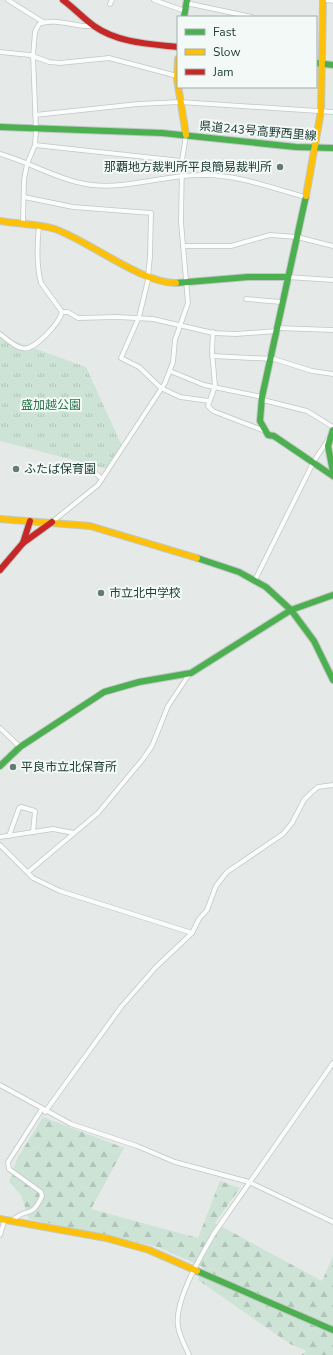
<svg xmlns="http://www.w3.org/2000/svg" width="333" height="1355" font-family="'Nunito Sans','Noto Sans JP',sans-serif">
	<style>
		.forest { fill: url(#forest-firs) }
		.park { fill: url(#park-tufts) }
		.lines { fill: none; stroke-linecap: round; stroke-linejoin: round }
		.street-casing { stroke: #c2c7c5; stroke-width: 5.5 }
		.fast-casing { stroke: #c0c8c5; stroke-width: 8 }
		.slow-casing { stroke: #c0c8c5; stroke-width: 8 }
		.jam-casing { stroke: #c0c8c5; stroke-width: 8 }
		.street { stroke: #fbfcfc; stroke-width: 4 }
		.fast { stroke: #4caf50; stroke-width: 6 }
		.slow { stroke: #ffc107; stroke-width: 6 }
		.jam { stroke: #c62828; stroke-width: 6 }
		.poi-dot { fill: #667a76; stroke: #f3f9f6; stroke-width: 1.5 }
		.labels { text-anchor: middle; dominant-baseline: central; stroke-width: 4; stroke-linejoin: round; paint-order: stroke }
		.street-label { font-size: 12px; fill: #223e38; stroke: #f3f9f6 }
		.poi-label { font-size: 12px; fill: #223e38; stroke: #f3f9f6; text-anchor: start }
		.park-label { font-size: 12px; fill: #2a774b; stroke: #f3f9f6 }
	</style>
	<defs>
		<pattern id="forest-firs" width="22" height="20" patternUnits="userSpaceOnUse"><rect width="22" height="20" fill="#cde3d5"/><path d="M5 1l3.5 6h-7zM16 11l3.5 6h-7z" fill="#b0c4b8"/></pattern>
		<pattern id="park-tufts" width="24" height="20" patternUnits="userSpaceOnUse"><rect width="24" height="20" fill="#cde3d5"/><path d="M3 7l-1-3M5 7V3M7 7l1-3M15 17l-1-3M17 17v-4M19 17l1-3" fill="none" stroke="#b0c4b8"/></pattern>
	</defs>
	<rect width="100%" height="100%" fill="#e5eae8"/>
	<!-- forest -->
	<path class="forest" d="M 43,1117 L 124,1148 L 91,1209 L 198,1238 L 220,1181 L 240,1188 L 215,1223 L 322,1281 L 333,1256 L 333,1355 L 301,1355 L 307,1351 L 290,1344 L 198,1280 L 203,1267 L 158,1247 L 29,1219 L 21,1195 L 9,1182 L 17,1159 Z"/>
	<!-- park -->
	<path class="park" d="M 0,336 L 86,367 L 122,446 L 108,469 L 0,441 Z"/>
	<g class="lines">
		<!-- street casing -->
		<g class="street-casing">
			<g id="street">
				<path d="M 8,0 L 43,22"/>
				<path d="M 154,0 L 185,11"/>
				<path d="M 326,0 L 333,1"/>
				<path d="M 186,3 L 252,17"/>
				<path d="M 110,4 L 112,0"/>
				<path d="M 0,52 L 30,55 L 49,62 L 60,63 L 109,58 L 177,76"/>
				<path d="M 35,115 L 138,104 L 180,102 L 333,112"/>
				<path d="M 35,145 L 182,161"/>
				<path d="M 0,154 C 32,163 60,181 92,185 C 129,189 165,175 201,175 C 236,174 272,188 305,197"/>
				<path d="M 24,197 L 73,207 L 151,213 L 150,257 L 148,276"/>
				<path d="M 23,223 L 24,180 L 27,164 L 35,145 L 36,130 L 33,56 L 35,32 L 39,24 C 57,17 76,28 94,26"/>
				<path d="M 39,226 C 37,245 36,265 41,283 L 62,312"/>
				<path d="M 183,246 L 231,246 L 270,235 L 297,237 L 333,246"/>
				<path d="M 149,276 L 139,317 L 121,358 L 139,367 L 161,388 L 180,397 L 209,401"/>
				<path d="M 287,277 L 333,280"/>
				<path d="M 246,299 L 281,302"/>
				<path d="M 62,312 L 68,312 L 78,318 L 117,317 L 153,319 L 213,333 L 236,334 L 276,331"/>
				<path d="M 277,328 L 333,330"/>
				<path d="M 213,332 L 212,351 L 215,386 L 208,406 L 213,411 L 265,431"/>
				<path d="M 0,334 C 21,351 26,355 46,335 C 53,328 60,320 62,312"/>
				<path d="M 212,356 L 274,359 L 312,371 L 333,374"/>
				<path d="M 170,371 L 204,385 L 262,397"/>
				<path d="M 263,400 L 307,411 L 333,427"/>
				<path d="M 79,465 L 93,471 L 102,479"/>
				<path d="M 52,522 L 98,485 L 165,383 L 173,362 L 175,340 L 188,303 L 181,222 L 182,161 L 186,135"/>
				<path d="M 255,580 L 314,461 L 328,440"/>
				<path d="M 0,728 L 20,747"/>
				<path d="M 9,836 L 19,808 L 21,807 L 35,811 L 33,832"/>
				<path d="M 0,837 L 53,829 L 74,833"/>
				<path d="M 0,845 L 33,878 L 60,891 L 192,933"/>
				<path d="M 28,872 L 98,813 L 143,759 L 152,746 L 168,706 L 190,673"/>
				<path d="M 0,1085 L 71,1124 L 137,1146 L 175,1162 L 249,1182 L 333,1222"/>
				<path d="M 45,1112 L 121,1007 L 156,967 L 192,933 L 199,919 L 207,910 L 216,886 L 227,872 L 283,834 L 292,823 L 304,800 L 312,792 L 318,787 L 333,785"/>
				<path d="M 13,1220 C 28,1206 31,1220 42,1196 L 41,1192 L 9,1169 L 8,1162 L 42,1109"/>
				<path d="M 0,1235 L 5,1219"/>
				<path d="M 189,1355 C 185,1346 179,1335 178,1326 C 174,1301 201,1256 213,1235 L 333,1063"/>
			</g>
		</g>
		<!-- fast casing -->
		<g class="fast-casing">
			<g id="fast">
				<path d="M 184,17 L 187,0"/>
				<path d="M 316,63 L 333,65"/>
				<path d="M 0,127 L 162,133 L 296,147 L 333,148"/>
				<path d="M 306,196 L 262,397 L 260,421 L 268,435 L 274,436 L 333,476"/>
				<path d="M 176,283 L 248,277 L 287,277"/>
				<path d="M 333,430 L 328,446 L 333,472"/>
				<path d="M 197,558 L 239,572 L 266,587 L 291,610 L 314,641 L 333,680"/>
				<path d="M 0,766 L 20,747 L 104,692 L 139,682 L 191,673 L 291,610 L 333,595"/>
				<path d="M 197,1271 L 333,1330"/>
			</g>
		</g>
		<!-- slow casing -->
		<g class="slow-casing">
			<g id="slow">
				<path d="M 178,59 L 177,79 L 186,135"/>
				<path d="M 306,196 L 321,111 L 323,0"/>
				<path d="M 0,221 C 18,224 38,224 55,229 C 89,241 143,284 176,283"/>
				<path d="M 0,519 L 90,526 L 197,558"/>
				<path d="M 0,1219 L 106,1238 L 149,1250 L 197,1271"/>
			</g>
		</g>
		<!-- jam casing -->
		<g class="jam-casing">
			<g id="jam">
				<path d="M 63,0 C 74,8 83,18 94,26 C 118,43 150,44 178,47"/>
				<path d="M 23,543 L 30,521"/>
				<path d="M 0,570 L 23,543 L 52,522"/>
			</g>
		</g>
		<!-- street -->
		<use href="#street" class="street"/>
		<!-- fast -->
		<use href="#fast" class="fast"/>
		<!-- slow -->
		<use href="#slow" class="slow"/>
		<!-- jam -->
		<use href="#jam" class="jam"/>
	</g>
	<!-- markers -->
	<g class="poi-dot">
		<circle cx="280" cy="167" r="4"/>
		<circle cx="16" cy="469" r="4"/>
		<circle cx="101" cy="593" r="4"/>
		<circle cx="13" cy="767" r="4"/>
	</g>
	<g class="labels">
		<!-- street labels -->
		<g class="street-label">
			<text transform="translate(258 131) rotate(5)">県道243号高野西里線</text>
		</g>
		<!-- poi labels -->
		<g class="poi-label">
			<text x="272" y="167" text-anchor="end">那覇地方裁判所平良簡易裁判所</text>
			<text x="24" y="469">ふたば保育園</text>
			<text x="109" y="593">市立北中学校</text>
			<text x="21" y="767">平良市立北保育所</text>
		</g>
		<!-- park labels -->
		<g class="park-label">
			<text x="51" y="405">盛加越公園</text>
		</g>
	</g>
	<!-- legend -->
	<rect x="177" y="16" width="140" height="72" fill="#f3f9f6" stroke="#9faeaa"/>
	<rect x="185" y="29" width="20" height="6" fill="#4caf50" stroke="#9faeaa"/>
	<text x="213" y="36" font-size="12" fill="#223e38">Fast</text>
	<rect x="185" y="49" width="20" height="6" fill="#ffc107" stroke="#9faeaa"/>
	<text x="213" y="56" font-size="12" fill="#223e38">Slow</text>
	<rect x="185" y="69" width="20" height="6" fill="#c62828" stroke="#9faeaa"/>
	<text x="213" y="76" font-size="12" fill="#223e38">Jam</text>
</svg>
